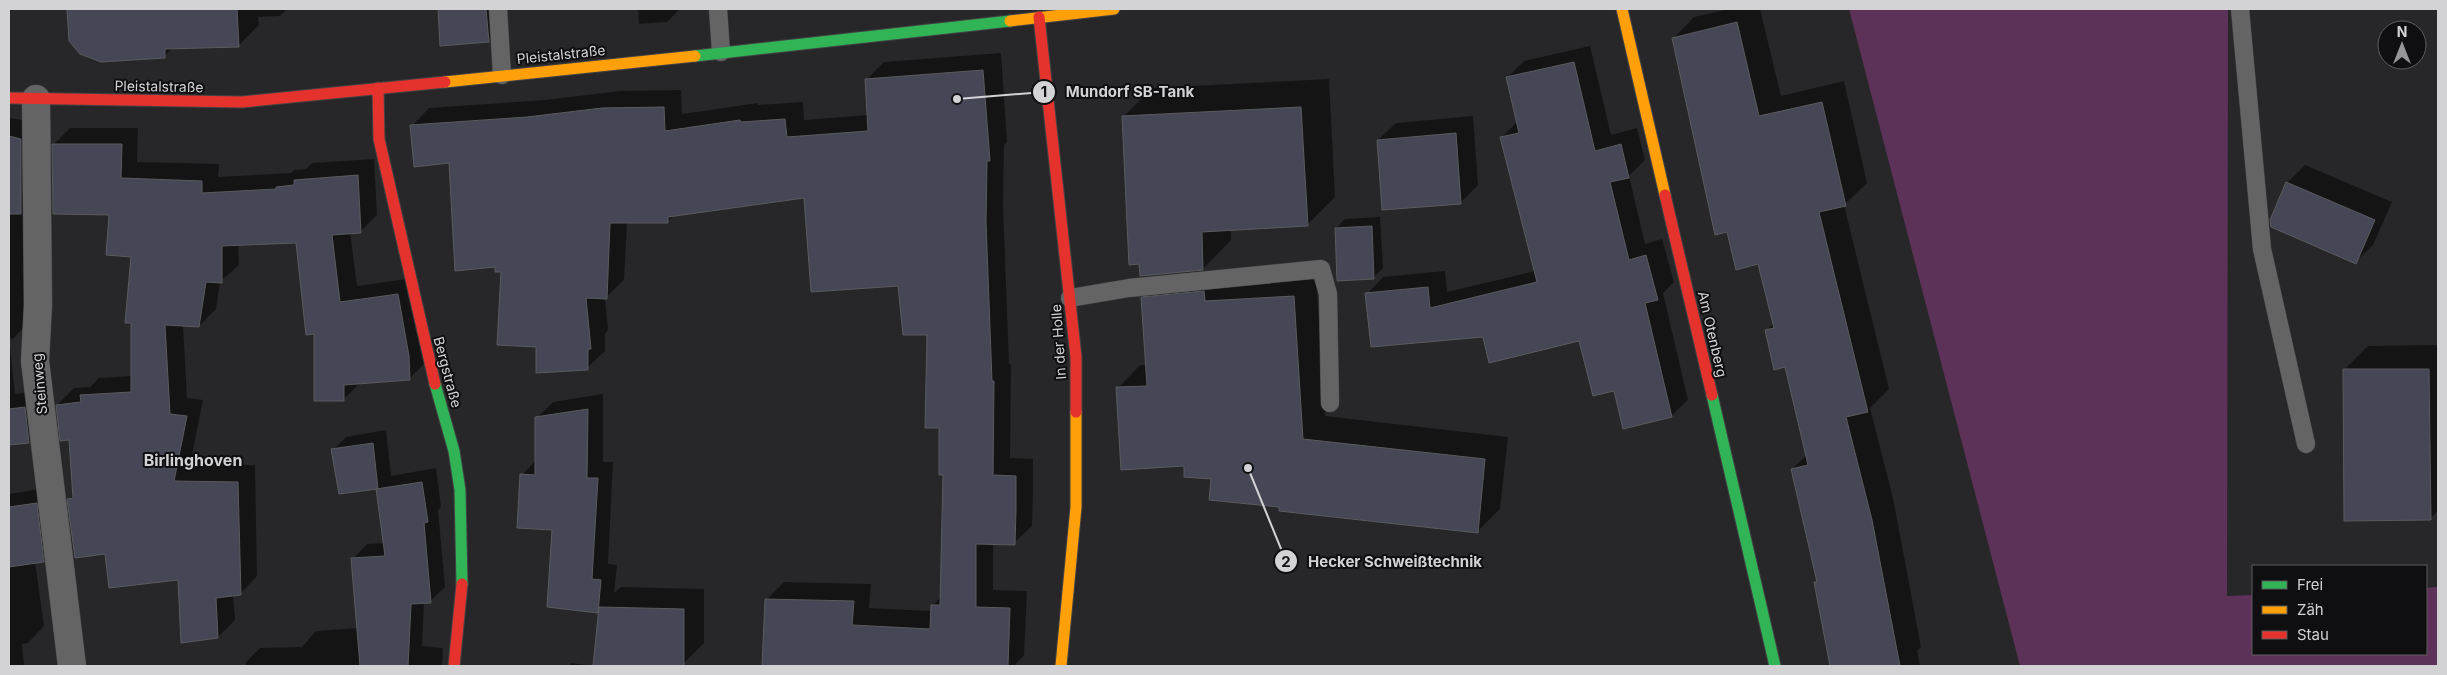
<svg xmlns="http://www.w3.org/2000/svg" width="2447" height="675" font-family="Inter,sans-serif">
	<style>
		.green { fill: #5d3259 }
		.shadow { fill: #0007 }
		.building { fill: #454757; stroke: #5b5b5d }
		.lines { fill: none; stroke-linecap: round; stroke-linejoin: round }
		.lane-casing { stroke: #434245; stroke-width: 19 }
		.street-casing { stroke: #434245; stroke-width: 29 }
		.fast-casing { stroke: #434245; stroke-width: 13 }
		.slow-casing { stroke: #434245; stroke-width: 13 }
		.jam-casing { stroke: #434245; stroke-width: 13 }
		.lane { stroke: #646465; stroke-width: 18 }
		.street { stroke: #646465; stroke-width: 28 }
		.fast { stroke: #30b455; stroke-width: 11 }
		.slow { stroke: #ff9f0a; stroke-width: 11 }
		.jam { stroke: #e5322d; stroke-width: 11 }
		.labels { text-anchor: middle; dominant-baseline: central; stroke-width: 4; stroke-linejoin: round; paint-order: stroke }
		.street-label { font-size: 14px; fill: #d3d2d5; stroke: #0f0f11 }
		.quarter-label { font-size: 16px; font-weight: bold; fill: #d3d2d5; stroke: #0f0f11 }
		.leader { fill: none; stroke: #d3d2d5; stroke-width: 2 }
		.callout-dot { fill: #d3d2d5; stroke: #0f0f11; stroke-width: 2 }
		.mark-label { font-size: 15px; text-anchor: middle; font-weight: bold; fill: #111 }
		.callout-label { font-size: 15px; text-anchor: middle; font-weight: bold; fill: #d3d2d5; stroke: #0f0f11; stroke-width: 4; stroke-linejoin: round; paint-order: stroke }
	</style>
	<rect width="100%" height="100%" fill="#272729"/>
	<!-- green -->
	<path class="green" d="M 1849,9 L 2228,9 L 2227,596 L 2253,595 L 2253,654 L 2426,654 L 2426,588 L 2438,587 L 2438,666 L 2020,666 Z"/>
	<!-- shadow -->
	<g class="shadow">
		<path d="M 68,9 L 287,9 L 280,16 L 258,17 L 259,25 L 239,45 L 173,48 L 164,56 L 81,53 L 68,35 Z"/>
		<path d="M 439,9 L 501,9 L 502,26 L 488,40 L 441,45 Z"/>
		<path d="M 638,9 L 680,9 L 667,22 L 639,24 Z"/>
		<path d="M 1729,9 L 1760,9 L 1781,96 L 1844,81 L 1867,183 L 1844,205 L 1889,389 L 1870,408 L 1893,498 L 1921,647 L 1917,651 L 1920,666 L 1832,666 L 1816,583 L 1818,580 L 1792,469 L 1807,455 L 1786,366 L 1766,331 L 1774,323 L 1759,263 L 1728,231 L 1673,39 L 1694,17 Z"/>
		<path d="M 1590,46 L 1611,135 L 1637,128 L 1645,160 L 1629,176 L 1645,244 L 1662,239 L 1674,282 L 1663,293 L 1688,400 L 1671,416 L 1615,390 L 1580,339 L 1484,335 L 1367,294 L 1383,277 L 1445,271 L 1447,292 L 1535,271 L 1502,137 L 1517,122 L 1507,78 L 1524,61 Z"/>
		<path d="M 1001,53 L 1007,142 L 1004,145 L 1003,204 L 1009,364 L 1011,364 L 1010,458 L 1033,459 L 1033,492 L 1032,526 L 1014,543 L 993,543 L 993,590 L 1027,591 L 1024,655 L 1014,666 L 764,666 L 767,599 L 784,582 L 871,584 L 869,608 L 932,611 L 932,606 L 942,596 L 944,474 L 940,427 L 928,334 L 899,284 L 805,197 L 675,214 L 667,222 L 627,222 L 624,280 L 605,298 L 608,330 L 605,334 L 605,351 L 587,368 L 537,346 L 503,271 L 496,266 L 450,162 L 412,126 L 429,108 L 545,100 L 620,91 L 681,90 L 682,114 L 758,103 L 758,105 L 803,102 L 804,120 L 868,115 L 866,80 L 884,62 Z"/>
		<path d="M 1329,79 L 1335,197 L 1307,225 L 1231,229 L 1231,240 L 1203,269 L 1124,116 L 1152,88 Z"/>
		<path d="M 1473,116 L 1478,185 L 1461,202 L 1378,140 L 1396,123 Z"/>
		<path d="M 9,118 L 37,122 L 29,322 L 13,339 L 9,338 L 15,394 L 41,391 L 45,425 L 29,442 L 9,444 Z"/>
		<path d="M 70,128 L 138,128 L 137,162 L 219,164 L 218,177 L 291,173 L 294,170 L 306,169 L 312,163 L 374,159 L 377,215 L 360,232 L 350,232 L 357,286 L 414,278 L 427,361 L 410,378 L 361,382 L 344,399 L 316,332 L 297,241 L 238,244 L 239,265 L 220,282 L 216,309 L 199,326 L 183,325 L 187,398 L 203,400 L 190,465 L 255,465 L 257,576 L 240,594 L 233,594 L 235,620 L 218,637 L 179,579 L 106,552 L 69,499 L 74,494 L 70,439 L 57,405 L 74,388 L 90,387 L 99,378 L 132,376 L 133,256 L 110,214 L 53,145 Z"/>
		<path d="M 2305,165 L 2392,202 L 2373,245 L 2355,262 L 2271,220 L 2288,182 Z"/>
		<path d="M 1380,217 L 1383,268 L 1374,277 L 1336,228 L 1345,219 Z"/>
		<path d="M 1227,269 L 1227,279 L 1316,274 L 1325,416 L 1508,437 L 1500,509 L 1477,532 L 1281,506 L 1185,464 L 1118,388 L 1140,365 L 1147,365 L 1143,298 L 1166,275 Z"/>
		<path d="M 2438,345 L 2438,511 L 2430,519 L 2344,370 L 2368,346 Z"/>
		<path d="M 603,394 L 603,462 L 613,462 L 608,564 L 617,565 L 614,593 L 621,587 L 704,589 L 704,643 L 684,663 L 656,662 L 656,666 L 568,666 L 571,663 L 595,666 L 600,609 L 597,611 L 522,475 L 536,460 L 537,418 L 553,402 Z"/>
		<path d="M 386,430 L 391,476 L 436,468 L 441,507 L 438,510 L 445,587 L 430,601 L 424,602 L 422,646 L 443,648 L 442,666 L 246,666 L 246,662 L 260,648 L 302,647 L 316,631 L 358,628 L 353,559 L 367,544 L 385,543 L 377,490 L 379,488 L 340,493 L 333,450 L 346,437 Z"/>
		<path d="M 53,487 L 60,544 L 43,561 L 35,562 L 44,626 L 28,643 L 22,644 L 24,666 L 9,666 L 9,494 Z"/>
		<path d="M 1339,665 L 1354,666 L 1338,666 Z"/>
	</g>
	<!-- building -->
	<g class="building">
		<path d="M 67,9 L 237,9 L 239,47 L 165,49 L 165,58 L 101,62 L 80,54 L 69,41 Z"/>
		<path d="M 438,9 L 486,9 L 489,42 L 440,46 Z"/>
		<path d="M 1737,22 L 1759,116 L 1822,102 L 1846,206 L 1819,212 L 1868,412 L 1846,417 L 1872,520 L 1900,666 L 1830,666 L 1814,582 L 1817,582 L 1791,469 L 1808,465 L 1785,367 L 1774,370 L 1765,330 L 1774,328 L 1758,264 L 1736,270 L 1727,232 L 1715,235 L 1672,38 Z"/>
		<path d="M 1574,62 L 1595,151 L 1621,144 L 1629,178 L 1610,182 L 1629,260 L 1646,255 L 1658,300 L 1645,303 L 1672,417 L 1623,429 L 1614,391 L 1593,396 L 1579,341 L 1489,363 L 1483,337 L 1371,347 L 1365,293 L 1428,287 L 1430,308 L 1537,282 L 1500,137 L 1519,133 L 1506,77 Z"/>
		<path d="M 983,70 L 990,161 L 987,161 L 986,222 L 992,381 L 994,381 L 993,475 L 1016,476 L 1016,510 L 1015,545 L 976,544 L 976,607 L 1010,608 L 1008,666 L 762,666 L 765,599 L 854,601 L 852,625 L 930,629 L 931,605 L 940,605 L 943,475 L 939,475 L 939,428 L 925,428 L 927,335 L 903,335 L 898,286 L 811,292 L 804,198 L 668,217 L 668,223 L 610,223 L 607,299 L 586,298 L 591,349 L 588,349 L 588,370 L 536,373 L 536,347 L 497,345 L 501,272 L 495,272 L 495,267 L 455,271 L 449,163 L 414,167 L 410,125 L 527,117 L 602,108 L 664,107 L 665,131 L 740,120 L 741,122 L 785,119 L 787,137 L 868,131 L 865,79 Z"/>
		<path d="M 1301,107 L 1308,226 L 1202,232 L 1203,270 L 1140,276 L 1139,264 L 1129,265 L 1122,116 Z"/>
		<path d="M 1456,133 L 1461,204 L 1382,210 L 1377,140 Z"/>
		<path d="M 9,136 L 21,139 L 21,214 L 9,214 Z"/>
		<path d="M 52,144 L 122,144 L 121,178 L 202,181 L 202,193 L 276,189 L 276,187 L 294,185 L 294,180 L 358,175 L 361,233 L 332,235 L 340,302 L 398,294 L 409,356 L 410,380 L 344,385 L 344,401 L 314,401 L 314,334 L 306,335 L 296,243 L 222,246 L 222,283 L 206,282 L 199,327 L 165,325 L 170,414 L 187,416 L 174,481 L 238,482 L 241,595 L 216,598 L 218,638 L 181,643 L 178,580 L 109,588 L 105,554 L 75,558 L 67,499 L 73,498 L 69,440 L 60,441 L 56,405 L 81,402 L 80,395 L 131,392 L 131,323 L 125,323 L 131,257 L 106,255 L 109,215 L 53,214 Z"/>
		<path d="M 2286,182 L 2375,220 L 2356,264 L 2271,227 L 2270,220 Z"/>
		<path d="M 1372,226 L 1374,279 L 1337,281 L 1335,228 Z"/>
		<path d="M 1204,291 L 1205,301 L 1294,296 L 1303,439 L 1485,459 L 1478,533 L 1279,511 L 1279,507 L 1209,500 L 1211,479 L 1184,477 L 1184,466 L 1121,470 L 1116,387 L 1147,386 L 1141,297 Z"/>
		<path d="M 2343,369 L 2429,369 L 2431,520 L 2344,521 Z"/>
		<path d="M 25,407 L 29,443 L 9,445 L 9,409 Z"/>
		<path d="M 588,409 L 587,478 L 598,478 L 592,579 L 601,580 L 598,613 L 547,607 L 552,530 L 517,528 L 520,474 L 535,475 L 535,417 Z"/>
		<path d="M 373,443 L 378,489 L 339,494 L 331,449 Z"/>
		<path d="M 422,482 L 428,522 L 424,523 L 431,603 L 411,604 L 408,666 L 360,666 L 351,558 L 385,556 L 376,489 Z"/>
		<path d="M 37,503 L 44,562 L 9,567 L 9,507 Z"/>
		<path d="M 599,607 L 684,609 L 684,666 L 593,666 Z"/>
	</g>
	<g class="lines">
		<!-- lane casing -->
		<g class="lane-casing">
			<g id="lane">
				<path d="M 498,9 L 502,75"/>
				<path d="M 718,9 L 721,52"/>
				<path d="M 2240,9 L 2262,249 L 2306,444"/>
				<path d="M 1070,298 L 1129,288 L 1321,269 L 1328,294 L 1330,403"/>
			</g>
		</g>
		<!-- street casing -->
		<g class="street-casing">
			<path id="street" d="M 36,99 L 38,305 L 35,361 L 72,666"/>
		</g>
		<!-- fast casing -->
		<g class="fast-casing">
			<g id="fast">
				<path d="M 695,56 L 1010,21"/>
				<path d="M 435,384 L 454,451 L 460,490 L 462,584"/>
				<path d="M 1712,395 L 1775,666"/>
			</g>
		</g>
		<!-- slow casing -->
		<g class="slow-casing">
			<g id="slow">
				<path d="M 1622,9 L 1665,195"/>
				<path d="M 1010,21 L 1114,9"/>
				<path d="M 445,82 L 695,56"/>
				<path d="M 1061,666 L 1076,507 L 1076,412"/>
			</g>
		</g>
		<!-- jam casing -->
		<g class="jam-casing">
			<g id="jam">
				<path d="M 1039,17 L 1076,357 L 1076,412"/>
				<path d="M 378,88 L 379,139 L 435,384"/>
				<path d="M 9,98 L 242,102 L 445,82"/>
				<path d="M 1665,195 L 1712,395"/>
				<path d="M 454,666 L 462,584"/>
			</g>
		</g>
		<!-- lane -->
		<use href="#lane" class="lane"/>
		<!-- street -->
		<use href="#street" class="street"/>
		<!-- fast -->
		<use href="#fast" class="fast"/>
		<!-- slow -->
		<use href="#slow" class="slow"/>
		<!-- jam -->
		<use href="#jam" class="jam"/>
	</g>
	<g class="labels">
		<!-- street labels -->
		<g class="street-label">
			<text transform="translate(561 54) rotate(-6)">Pleistalstraße</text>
			<text transform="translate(159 86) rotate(1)">Pleistalstraße</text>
			<text transform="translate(1713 334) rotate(77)">Am Otenberg</text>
			<text transform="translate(1058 342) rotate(-94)">In der Holle</text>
			<text transform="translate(448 372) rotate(75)">Bergstraße</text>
			<text transform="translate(39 384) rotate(-95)">Steinweg</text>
		</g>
		<!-- quarter labels -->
		<g class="quarter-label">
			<text x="193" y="460">Birlinghoven</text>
		</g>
	</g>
	<!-- callouts -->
	<path class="leader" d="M957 99L1044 92M1248 468L1286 561"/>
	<g class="callout-dot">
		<circle cx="957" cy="99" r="5"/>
		<circle cx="1248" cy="468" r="5"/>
		<circle cx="1044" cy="92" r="12"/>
		<circle cx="1286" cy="561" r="12"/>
	</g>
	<g class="mark-label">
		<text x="1044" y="97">1</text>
		<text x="1286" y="567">2</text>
	</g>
	<g class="callout-label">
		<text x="1130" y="97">Mundorf SB-Tank</text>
		<text x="1395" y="567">Hecker Schweißtechnik</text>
	</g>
	<!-- border -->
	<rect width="2447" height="675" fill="none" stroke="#d3d2d5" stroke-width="20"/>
	<!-- legend -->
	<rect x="2252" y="565" width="175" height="90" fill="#0f0f11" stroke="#5d5d5f"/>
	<rect x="2262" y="581" width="25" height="8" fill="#30b455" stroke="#5d5d5f"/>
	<text x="2297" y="590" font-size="15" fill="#d3d2d5">Frei</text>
	<rect x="2262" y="606" width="25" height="8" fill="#ff9f0a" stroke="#5d5d5f"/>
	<text x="2297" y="615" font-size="15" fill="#d3d2d5">Zäh</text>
	<rect x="2262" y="631" width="25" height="8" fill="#e5322d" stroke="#5d5d5f"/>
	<text x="2297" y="640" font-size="15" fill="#d3d2d5">Stau</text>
	<!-- north arrow -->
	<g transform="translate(2402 45)"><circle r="24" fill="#0f0f11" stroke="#5d5d5f"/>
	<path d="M0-4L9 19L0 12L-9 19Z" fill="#979699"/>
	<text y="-8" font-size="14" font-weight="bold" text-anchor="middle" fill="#d3d2d5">N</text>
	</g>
</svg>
